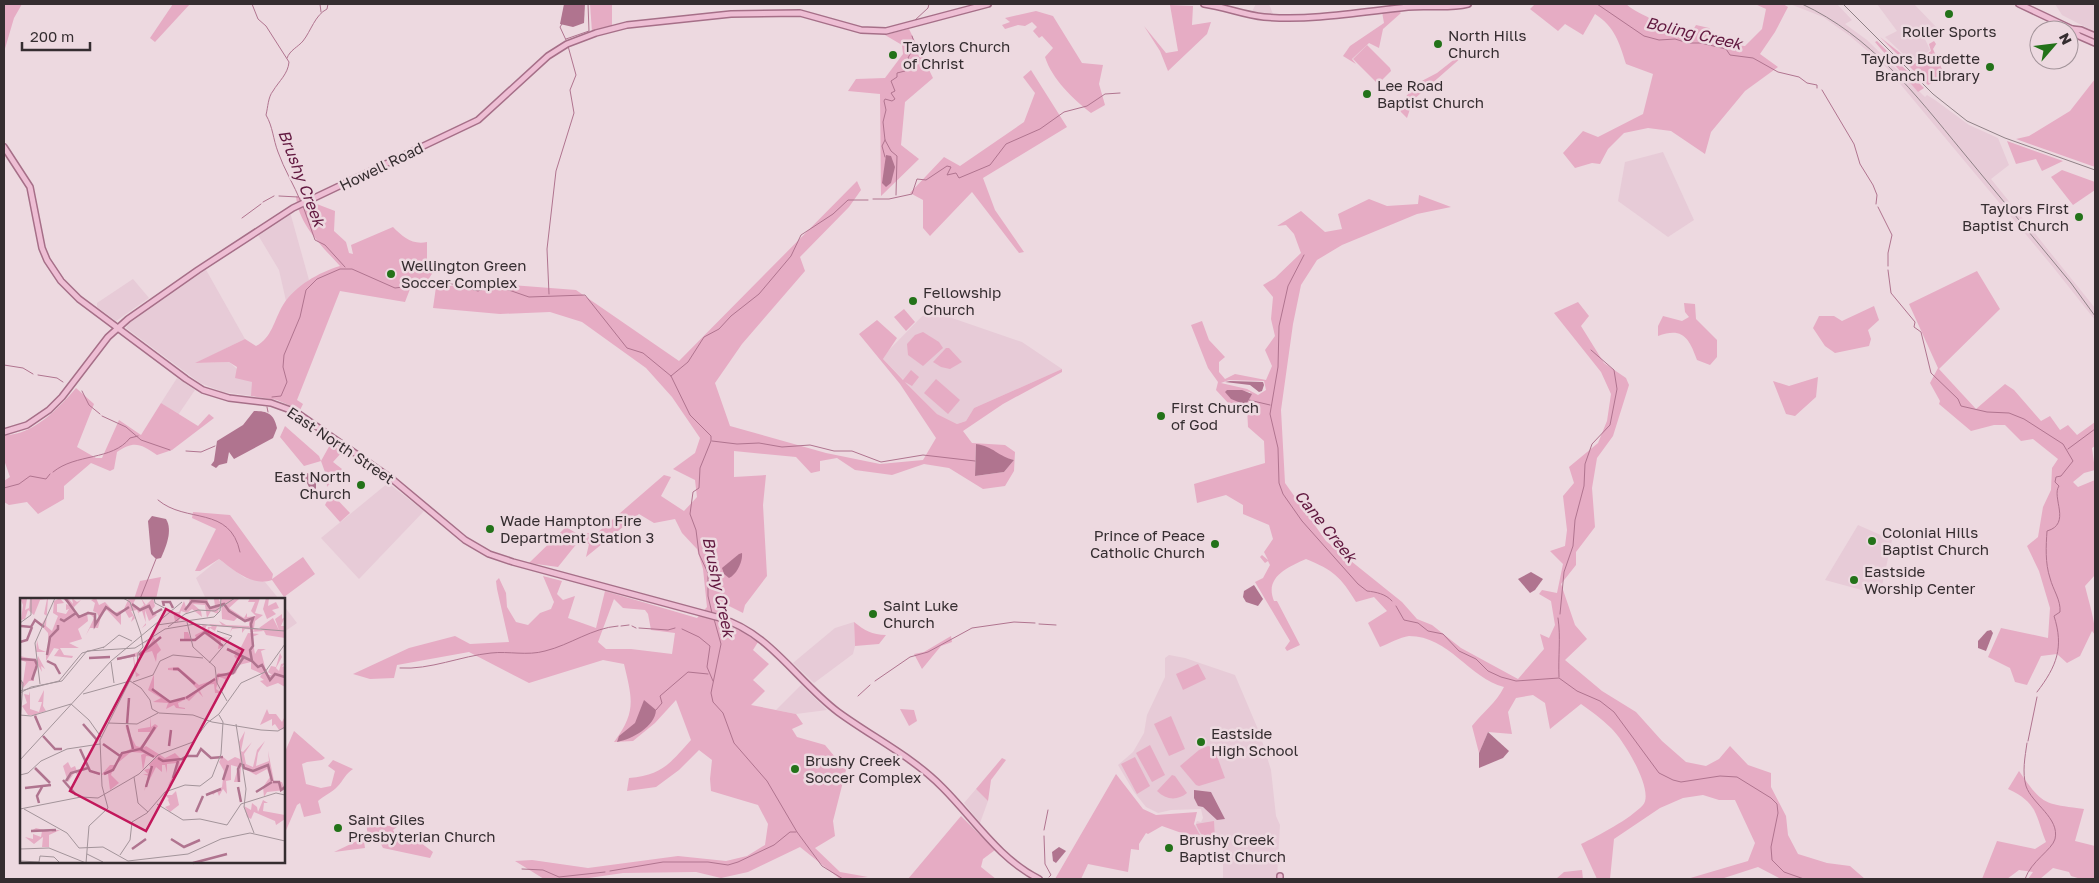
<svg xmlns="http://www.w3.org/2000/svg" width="2099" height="883" font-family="'Golos Text',sans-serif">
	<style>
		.built { fill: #e7cbd7 }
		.green { fill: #e6acc4; fill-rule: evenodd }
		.water { fill: #b0748f }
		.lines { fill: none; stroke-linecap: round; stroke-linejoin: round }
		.stream { stroke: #b0748f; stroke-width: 1 }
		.major-casing { stroke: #a66f88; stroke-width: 8 }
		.major { stroke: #eebed4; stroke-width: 5 }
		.rail { stroke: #908287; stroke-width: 1 }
		.poi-dot { fill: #237219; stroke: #edd9e0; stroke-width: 2 }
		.labels { text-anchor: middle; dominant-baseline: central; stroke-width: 5; stroke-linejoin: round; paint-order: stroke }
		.poi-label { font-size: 15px; fill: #352d30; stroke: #edd9e0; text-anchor: start }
		.street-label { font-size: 15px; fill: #352d30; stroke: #edd9e0 }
		.water-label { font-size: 16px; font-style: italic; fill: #621940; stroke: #edd9e0 }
		.inset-river { fill: none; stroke: #b0748f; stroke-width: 2.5 }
		.inset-road { fill: none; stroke: #a3949a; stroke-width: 1 }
		.view { fill: #c2185b; fill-opacity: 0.15; stroke: #c2185b; stroke-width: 2.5 }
		.inset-edge { fill: none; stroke: #352d30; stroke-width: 2.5 }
	</style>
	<rect width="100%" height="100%" fill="#edd9e0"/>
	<!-- built -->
	<g class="built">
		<path d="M 1256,4 L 1269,4 L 1273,14 L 1266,15 L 1251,13 Z"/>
		<path d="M 1790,4 L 1837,4 L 1852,20 L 1845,24 L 1867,40 L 1925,97 L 1927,95 L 1935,100 L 1969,125 L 1998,138 L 2009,165 L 1991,179 L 2095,308 L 2095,320 L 2053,267 L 1886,67 L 1850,36 L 1823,17 Z"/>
		<path d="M 1877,4 L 1914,4 L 1936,27 L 1924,37 L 1930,50 L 1913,63 L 1885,37 L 1897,31 Z"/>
		<path d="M 2055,4 L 2095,4 L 2095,32 L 2062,15 Z"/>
		<path d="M 1663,152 L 1694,220 L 1668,237 L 1618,201 L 1625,162 Z"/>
		<path d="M 290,212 L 309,280 L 286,301 L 279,270 L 258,235 Z"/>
		<path d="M 205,268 L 245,339 L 196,363 L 229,362 L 252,382 L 252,396 L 223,392 L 200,383 L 126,328 L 129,322 Z"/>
		<path d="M 133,279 L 149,298 L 116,321 L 97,307 L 97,303 Z"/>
		<path d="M 936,302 L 952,318 L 1022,342 L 1062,369 L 974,408 L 966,421 L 957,424 L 937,414 L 883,359 L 888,351 Z"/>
		<path d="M 177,378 L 195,390 L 178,415 L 161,403 Z"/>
		<path d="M 388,483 L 424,511 L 359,579 L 321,538 Z"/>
		<path d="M 1858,525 L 1892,540 L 1880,595 L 1825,580 Z"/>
		<path d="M 219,559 L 245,578 L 265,582 L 279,599 L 206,599 L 196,578 Z"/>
		<path d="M 284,606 L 297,623 L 284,632 Z"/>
		<path d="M 854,622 L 855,646 L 853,654 L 814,683 L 793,663 L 835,628 Z"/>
		<path d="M 1169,655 L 1185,658 L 1235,675 L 1260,734 L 1271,770 L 1276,816 L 1280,825 L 1277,879 L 1223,879 L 1223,848 L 1200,838 L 1194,828 L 1197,821 L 1201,822 L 1203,818 L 1201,809 L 1171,810 L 1158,813 L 1146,807 L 1134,792 L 1118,765 L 1133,752 L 1144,733 L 1147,715 L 1165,677 L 1165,658 Z"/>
		<path d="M 801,685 L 827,710 L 796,714 L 776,710 Z"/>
		<path d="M 976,789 L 988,801 L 980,823 L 964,803 Z"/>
	</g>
	<!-- green -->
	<g class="green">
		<path d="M 4,4 L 22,4 L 14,18 L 4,52 Z"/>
		<path d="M 173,4 L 190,4 L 155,42 L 150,38 Z"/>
		<path d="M 590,4 L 612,4 L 612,26 L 592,32 Z"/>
		<path d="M 1535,4 L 1626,4 C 1636,14 1651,15 1657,26 C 1669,28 1678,34 1689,37 L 1696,25 L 1709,28 L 1723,44 L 1745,46 L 1762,29 L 1766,9 L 1755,4 L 1783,4 L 1788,7 L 1775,32 L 1760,54 L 1778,67 L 1745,91 L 1711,132 L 1705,154 L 1671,131 L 1648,128 L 1624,133 L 1608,149 L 1600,164 L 1592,163 L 1575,168 L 1563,153 L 1583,131 L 1598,137 L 1643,114 L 1653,74 L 1626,64 C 1619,42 1615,27 1595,14 L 1583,35 L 1565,24 L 1558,31 L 1530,9 Z"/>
		<path d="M 1170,5 L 1193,6 L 1192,25 L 1211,22 L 1207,34 L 1168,71 L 1160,51 L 1144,26 L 1166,53 L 1178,51 Z"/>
		<path d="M 1398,10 L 1401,13 L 1383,29 L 1379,48 L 1369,43 L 1352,59 L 1356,64 L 1343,56 L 1350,46 L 1384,23 L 1382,12 Z"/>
		<path d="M 1036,11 L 1053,16 L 1082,63 L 1103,65 L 1099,84 L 1105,105 L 1091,113 C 1073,99 1052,79 1045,57 L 1053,48 L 1042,36 L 1039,38 L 1033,31 L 1037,27 L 1032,22 L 1025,26 L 1018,25 L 1005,29 L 1002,25 L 1010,22 L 1005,18 Z"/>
		<path d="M 909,29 L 933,78 L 905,102 L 901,145 L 919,159 L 881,196 L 880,94 L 848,91 L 856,79 L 885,78 L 903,54 L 902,45 L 885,35 Z"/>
		<path d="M 1880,37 L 1914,64 L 1931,51 L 1929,44 L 1934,41 L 1936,44 L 1933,49 L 1945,76 L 1928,85 Z"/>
		<path d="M 1877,41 L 1924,88 L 1918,92 L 1875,42 Z"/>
		<path d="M 1367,45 L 1390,68 L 1391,71 L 1378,84 L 1353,59 Z"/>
		<path d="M 1462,57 L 1413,100 L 1407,118 L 1397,108 L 1416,84 L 1437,73 L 1456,58 Z"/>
		<path d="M 1031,70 L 1067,127 L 983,178 L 995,210 L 1024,252 L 1019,253 L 972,192 L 930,236 L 923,228 L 923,200 L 910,193 L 944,157 L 960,166 L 1024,122 L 1035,93 L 1023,77 Z"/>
		<path d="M 2095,79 L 2095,167 L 2016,139 L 2029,136 L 2070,111 Z"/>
		<path d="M 2007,141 L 2063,161 L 2042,171 L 2036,159 L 2016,164 Z"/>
		<path d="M 2062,170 L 2095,182 L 2095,190 L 2073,205 L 2051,177 Z"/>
		<path d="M 857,181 L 861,190 L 849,207 L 800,257 L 805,271 L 742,344 L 715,383 L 730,426 L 826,453 L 880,464 L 923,460 L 936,438 L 900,384 L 859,334 L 877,320 L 897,338 L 883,359 L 903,380 L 911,370 L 919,377 L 912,386 L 905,382 L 937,414 L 957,424 L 966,421 L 974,408 L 1062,369 L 1062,372 L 1003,404 L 963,431 L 972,443 L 1005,445 L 1015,452 L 1014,471 L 1005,486 L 983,489 L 949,468 L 924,464 L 892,475 L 855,470 L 837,458 L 820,461 L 820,471 L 811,473 L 796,457 L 734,451 L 734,477 L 766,475 L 763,505 L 767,576 L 745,605 L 743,613 L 727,605 L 730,627 L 740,630 L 758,642 L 753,650 L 769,664 L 753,680 L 765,691 L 751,705 L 796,714 L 803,724 L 792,729 L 797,737 L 825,745 L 846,770 L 833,821 L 835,836 L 815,848 L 840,872 L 868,877 L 840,879 L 800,847 L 748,872 L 721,878 L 696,872 L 623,873 L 582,879 L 544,879 L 515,861 L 532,860 L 588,868 L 678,856 L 726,861 L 747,856 L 765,845 L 768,824 L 758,805 L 711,791 L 710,779 L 712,760 L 699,750 L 679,770 L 656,787 L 627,791 L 629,778 C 663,775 670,763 691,740 L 676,700 L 655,723 L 633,741 L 614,742 C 637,712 632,698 624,664 L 603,660 L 529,683 L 469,652 L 397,665 L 394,678 L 370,679 L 353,674 L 409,648 L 455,636 L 470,644 L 509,642 L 497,589 L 496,581 L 499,578 L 506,593 L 507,607 L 516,622 L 528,625 L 540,613 L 551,609 L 554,602 L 543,576 L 562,581 L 557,594 L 563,600 L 575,596 L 568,618 L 596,628 L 605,591 L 697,618 L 707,607 L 703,569 L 697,549 L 682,533 L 675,519 L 654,523 L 639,514 L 586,557 L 589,544 L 578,542 L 558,567 L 529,563 L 566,527 L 576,533 L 597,533 L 664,475 L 671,477 L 661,496 L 684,511 L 697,497 L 695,480 L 673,469 L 695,453 L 700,438 L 672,397 L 646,368 L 582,322 L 550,312 L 500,314 L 433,308 L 436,287 L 486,283 L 576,290 L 679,361 ZM 976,444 L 1004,458 L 1014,460 L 1004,472 L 975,476 ZM 614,599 L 623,608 L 645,610 L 648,614 L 651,630 L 675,633 L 672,654 L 631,649 L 606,649 L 598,642 Z"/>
		<path d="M 1419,195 L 1451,207 L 1417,214 L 1342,245 L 1317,260 L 1301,285 L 1293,324 L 1281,410 L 1285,483 L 1326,541 L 1402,602 L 1417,619 L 1432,625 L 1461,648 L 1518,679 L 1544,649 L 1540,634 L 1549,638 L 1555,625 L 1551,601 L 1539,594 L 1542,590 L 1557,593 L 1563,564 L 1550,551 L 1565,546 L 1567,530 L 1563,496 L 1574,483 L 1569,467 L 1598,443 L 1607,421 L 1611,394 L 1601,372 L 1554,313 L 1578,302 L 1589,316 L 1581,326 L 1604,363 L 1626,378 L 1629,385 L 1613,436 L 1597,458 L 1592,488 L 1595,527 L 1576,552 L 1576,565 L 1561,584 L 1575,625 L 1587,639 L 1565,660 L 1602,691 L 1636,712 L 1662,741 L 1686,762 L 1706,766 L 1719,759 L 1730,746 L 1748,765 L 1771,773 L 1771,787 L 1786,816 L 1788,835 L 1798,854 L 1827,863 L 1850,866 L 1865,879 L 1781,879 L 1758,867 L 1721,879 L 1687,879 L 1748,861 L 1755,843 L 1735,800 L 1719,800 L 1703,795 L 1683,798 L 1660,808 L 1614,839 L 1610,879 L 1597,879 L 1581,844 C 1598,836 1630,819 1643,805 C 1655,791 1623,739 1611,728 C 1602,719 1591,711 1581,704 L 1550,729 L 1545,703 L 1533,695 L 1516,698 L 1508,712 L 1512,734 L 1488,732 L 1479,753 L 1472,726 C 1483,712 1496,703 1504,687 C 1469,678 1449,636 1409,636 C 1400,637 1388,644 1380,647 L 1368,623 L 1387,611 L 1374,597 L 1356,602 C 1341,577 1333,570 1306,559 C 1288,567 1264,577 1274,601 L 1277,601 L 1300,645 L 1287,651 L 1285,648 L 1290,641 L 1255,582 L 1263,578 L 1270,565 L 1268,561 L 1265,563 L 1260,557 L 1262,555 L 1268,560 L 1264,552 L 1273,539 L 1269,525 L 1243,514 L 1243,505 L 1226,495 L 1197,503 L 1194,484 L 1265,463 L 1264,441 L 1248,427 L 1247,407 L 1229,404 L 1216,390 L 1218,382 L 1208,368 L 1191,325 L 1202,321 L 1209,340 L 1225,357 L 1219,362 L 1219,372 L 1225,379 L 1235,374 L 1266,380 L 1272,366 L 1265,350 L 1275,336 L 1271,319 L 1273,297 L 1263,285 L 1275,278 L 1301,253 L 1294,234 L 1286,225 L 1277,226 L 1301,211 L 1325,232 L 1342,229 L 1338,214 L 1369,199 L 1387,206 L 1418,204 ZM 1229,380 L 1264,381 L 1266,390 L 1258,395 L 1247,389 L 1221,383 ZM 1234,390 L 1250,392 L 1251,395 L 1246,405 L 1239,404 Z"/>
		<path d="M 296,196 L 335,211 L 334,231 L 346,242 L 349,253 L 353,254 L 351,245 L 393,227 C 403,237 412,245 427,242 L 427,266 L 433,272 L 425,285 L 409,288 L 410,289 L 405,302 L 340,291 L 297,400 L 303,404 L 300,410 L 277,400 L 251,396 L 252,382 L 235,378 L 237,367 L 229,362 L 195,363 L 245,339 L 256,346 C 272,338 274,320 283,305 C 296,285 318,273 340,266 C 322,246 298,224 296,196 Z"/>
		<path d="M 1977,271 L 2000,309 L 1939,369 L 1976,409 L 2005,384 L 2014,390 L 2041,421 L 2050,416 L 2060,430 L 2068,425 L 2077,435 L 2095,422 L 2095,446 L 2092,448 L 2095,470 L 2084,473 L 2073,482 L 2078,487 L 2095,480 L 2095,575 L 2085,586 C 2089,603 2095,620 2095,635 L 2092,631 L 2080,656 L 2067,663 L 2057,654 L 2041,656 L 2027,685 L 2015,682 L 2010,668 L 1988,657 L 2001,628 L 2048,638 L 2050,608 L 2039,571 L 2027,546 L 2038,537 L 2043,507 L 2051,490 L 2052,468 L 2058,459 L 2033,439 L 2021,441 L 2005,425 L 1994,425 L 1971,431 L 1939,404 L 1940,401 L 1930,383 L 1938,368 L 1909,304 Z"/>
		<path d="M 1684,303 L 1695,304 L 1696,319 L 1717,340 L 1717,357 L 1710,365 L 1697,360 C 1689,338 1683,327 1658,336 L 1658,326 L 1663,316 L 1682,321 L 1689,317 L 1685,312 Z"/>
		<path d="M 1874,306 L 1879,320 L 1868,330 L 1871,339 L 1869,346 L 1835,353 L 1825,346 L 1813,328 L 1819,316 L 1834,316 L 1842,321 Z"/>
		<path d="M 904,309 L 915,322 L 906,331 L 894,317 Z"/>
		<path d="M 923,332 L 939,342 L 943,348 L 923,366 L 908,355 L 907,344 L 915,335 Z"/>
		<path d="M 946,348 L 949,348 L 962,362 L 950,369 L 941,367 L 933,362 Z"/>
		<path d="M 1818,377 L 1816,397 L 1795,416 L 1786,414 L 1773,381 L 1789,386 Z"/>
		<path d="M 936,379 L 960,400 L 948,414 L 924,393 Z"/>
		<path d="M 76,388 L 94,404 L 77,447 L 96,458 L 102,458 L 119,420 L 141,435 L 161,403 L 198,426 L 209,414 L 214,418 L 172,450 L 157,455 C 141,444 134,440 117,452 L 114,469 L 110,471 L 91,463 L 64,486 L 64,499 L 38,514 L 27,502 L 9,505 L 4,502 L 4,481 L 10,477 L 4,460 L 4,435 C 32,436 58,409 76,388 Z"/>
		<path d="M 285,426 L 319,456 L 321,461 L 331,443 L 342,452 L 333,462 L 342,469 L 327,487 L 326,475 L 321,461 L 304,466 L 280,437 Z"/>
		<path d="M 331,493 L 350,513 L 340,522 L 325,505 Z"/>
		<path d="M 193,512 L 230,515 L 273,574 L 272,579 L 303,557 L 315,574 L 284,597 L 272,580 C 252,587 234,570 219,559 L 200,571 L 195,571 L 216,529 L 192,518 Z"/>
		<path d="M 161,577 L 156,599 L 134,599 L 140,581 Z"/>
		<path d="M 854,622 C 864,630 872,635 886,635 L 879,644 L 855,646 Z"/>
		<path d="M 951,636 L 952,642 L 941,646 L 922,669 L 914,654 L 924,652 Z"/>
		<path d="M 1198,664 L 1206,679 L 1183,690 L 1176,674 Z"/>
		<path d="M 900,709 L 914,710 L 917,721 L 909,726 Z"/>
		<path d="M 1171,716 L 1185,749 L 1169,756 L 1154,724 Z"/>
		<path d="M 294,731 L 325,758 L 322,760 L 307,762 L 302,764 L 306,784 L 321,788 L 331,786 L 335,771 L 328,766 L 333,760 L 353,769 C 345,774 344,780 337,787 C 333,792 323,796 318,801 L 321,813 L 304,817 L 300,803 L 297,805 L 284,835 L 284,754 Z"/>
		<path d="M 1150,745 L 1165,775 L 1152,782 L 1136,753 Z"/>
		<path d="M 1208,746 L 1214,748 L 1225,778 L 1199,786 L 1196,785 L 1180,766 L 1199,750 Z"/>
		<path d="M 1135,757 L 1150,786 L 1137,794 L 1121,764 Z"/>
		<path d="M 1002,758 L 1006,760 L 991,780 L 988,801 L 976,789 Z"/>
		<path d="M 2019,771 C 2043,806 2044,803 2084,809 L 2075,841 L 2095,846 L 2095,879 L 2081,879 L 2071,876 L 2069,872 L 2053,868 L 2040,879 L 2028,879 L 2033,872 L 2019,870 L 2007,879 L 1982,879 L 1997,841 L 2035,849 L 2046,842 C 2035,814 2038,803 2008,789 Z"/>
		<path d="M 1116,774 L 1143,809 L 1156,815 L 1197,812 L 1194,824 L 1201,837 L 1215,845 L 1162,826 L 1148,834 L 1146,833 L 1139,844 L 1139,850 L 1131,849 L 1128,872 L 1088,864 L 1081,879 L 1055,879 Z"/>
		<path d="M 1172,775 L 1175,776 L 1187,793 C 1177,801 1166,800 1157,791 Z"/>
		<path d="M 365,814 L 373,822 L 389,826 L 402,819 L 403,822 L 393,830 L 401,845 L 411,840 L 413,837 L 433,852 L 430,858 L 383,848 L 378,838 L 368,837 Z"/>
		<path d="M 961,816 L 995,850 L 983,859 L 981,867 L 996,879 L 908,879 Z"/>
		<path d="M 1214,821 L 1215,840 C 1205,841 1199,833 1196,824 Z"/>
		<path d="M 363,834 L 365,848 L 334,852 L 357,841 Z"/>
		<path d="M 1582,870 L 1583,879 L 1556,879 L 1564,872 Z"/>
	</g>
	<!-- water -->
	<g class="water">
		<path d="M 564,4 L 585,4 L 584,23 L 573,27 L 560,24 Z"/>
		<path d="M 886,155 L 891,156 L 895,167 L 891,183 L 886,187 L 882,183 Z"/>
		<path d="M 1230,381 L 1263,382 L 1264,385 L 1262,391 L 1259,392 L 1250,385 L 1225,382 Z"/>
		<path d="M 1227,390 L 1242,390 L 1252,394 L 1246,405 L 1231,399 L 1225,392 Z"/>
		<path d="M 254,411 C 268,411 274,414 277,428 L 273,438 L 234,459 L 229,452 L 227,463 L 219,465 L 216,468 L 211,465 L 214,461 L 217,441 L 243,425 Z"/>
		<path d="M 976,444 C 993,446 999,457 1014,460 L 1004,472 L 975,476 Z"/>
		<path d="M 306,473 L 316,475 L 316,494 L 312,493 L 305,479 Z"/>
		<path d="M 152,516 L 166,519 C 173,530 166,547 161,558 L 156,559 L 151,554 L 148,521 Z"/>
		<path d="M 742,553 C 743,562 736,575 729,578 L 724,574 L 722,568 L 739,554 Z"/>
		<path d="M 1531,572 L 1543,579 L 1535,590 L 1530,593 L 1518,579 Z"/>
		<path d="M 1254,585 L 1263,599 L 1258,606 L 1246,602 L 1243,597 L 1244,591 Z"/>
		<path d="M 1991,630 L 1993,633 L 1986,651 L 1978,648 L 1978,641 L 1987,631 Z"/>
		<path d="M 644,700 L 656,710 C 655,727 632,739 617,742 L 619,736 L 635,723 Z"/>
		<path d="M 1488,732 L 1509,751 L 1503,758 L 1479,768 L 1479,753 Z"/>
		<path d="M 1194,790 L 1211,792 L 1225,819 L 1217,820 L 1203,807 L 1198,806 L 1194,798 Z"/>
		<path d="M 1059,847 L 1066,851 L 1056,863 L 1053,861 L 1052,852 Z"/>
	</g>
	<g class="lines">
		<!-- stream -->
		<g class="stream">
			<path d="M 252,4 L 258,19 L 266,26 L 289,62 C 288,74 279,81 273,91 C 268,97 268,107 266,115 C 273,127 273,139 278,152 C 284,169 294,185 301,202"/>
			<path d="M 320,4 L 321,12"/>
			<path d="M 1597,4 L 1644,36 L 1659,40 L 1675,39 L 1688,43 L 1701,43 L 1726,49 L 1730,55 L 1753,58 L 1778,72 L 1799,77 L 1807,83 L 1817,85 L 1817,88"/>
			<path d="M 4,5 L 5,4"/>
			<path d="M 914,21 L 928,8 L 929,4"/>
			<path d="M 562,24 L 560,27 L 566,40"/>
			<path d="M 566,39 L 589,31 L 588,4"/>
			<path d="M 287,58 C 290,50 298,47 303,41 C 311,31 315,15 327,9 L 328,4"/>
			<path d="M 1822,90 L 1854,144 L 1860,164 L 1873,185 L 1877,195 L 1876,204"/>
			<path d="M 885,140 L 882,146 L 885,157"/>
			<path d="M 896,195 L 897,156 L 891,151 L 885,140 L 883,122 L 886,110 L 884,101 L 885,99 L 892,101 L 895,99 L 891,93 L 895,91 L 891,81 L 897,77 L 897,73 L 905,71 L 911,61 L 908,58 L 915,45 L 912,36"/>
			<path d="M 279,196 L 298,197"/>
			<path d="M 873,199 L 889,199 L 912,194 L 917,179 L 926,180 L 947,166 L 951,167 L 947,175 L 956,173 L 959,178 L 990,165 L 1006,144 L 1040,129 L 1064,112 L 1087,106 L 1105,94 L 1120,93"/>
			<path d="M 263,202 L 274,196"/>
			<path d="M 303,206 L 315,240 L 325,245 L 345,267"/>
			<path d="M 1878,207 L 1892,235 L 1888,253 L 1888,266"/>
			<path d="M 242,218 L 261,204"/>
			<path d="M 1304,255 L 1288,286 L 1279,326 L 1278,367 L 1270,414 L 1278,448 L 1279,483 L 1283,494 L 1302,521 L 1358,584 L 1367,591 C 1376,592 1386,594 1392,601"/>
			<path d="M 1888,270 L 1891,293 L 1915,322 L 1914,327 L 1921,332 L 1931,373 L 1958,399 L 1961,406 L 1987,412 L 2009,413 L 2024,419 L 2063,444 L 2073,461 L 2061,476 L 2056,477 L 2055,482 L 2059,486 C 2051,497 2072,524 2047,531 C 2046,546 2045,563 2050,578 C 2053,590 2061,600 2060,612 L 2054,616 C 2064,647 2057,666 2037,692"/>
			<path d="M 549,294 L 547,249 L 556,171 L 574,113 L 570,90 L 576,75 L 568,46"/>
			<path d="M 4,365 L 23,368 L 33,374"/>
			<path d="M 38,375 L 57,378 L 63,382"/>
			<path d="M 671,376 L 688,362 L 704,337 L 719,329 L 731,316 L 759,294 L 791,256 L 801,235 L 833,214 L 848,200 L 868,200"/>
			<path d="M 82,391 L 89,405 L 100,414"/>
			<path d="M 272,397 L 281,396 L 287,382 L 283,367 L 284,355 L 300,317 L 306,290 L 317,279 L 340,269 L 352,269 L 395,288 L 445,282 L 478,291 L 493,286 L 500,287 L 529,297 L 585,295 L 627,348 L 643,353 L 671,376 L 690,415 L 711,436 L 711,441 L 700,468 L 699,488 L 693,492 L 690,514 L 696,530 L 699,554 L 708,573 L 708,596 L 712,613"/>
			<path d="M 1249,400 L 1270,405"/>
			<path d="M 267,407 L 268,412"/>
			<path d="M 102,416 L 126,427 L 141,440 L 170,450"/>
			<path d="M 712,441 L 737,444 L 759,443 L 782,447 L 810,445 L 834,451 L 852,451 L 881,462 L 923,455 L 975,461"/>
			<path d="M 2068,449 L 2095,429"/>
			<path d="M 186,451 L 201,452 L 215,446"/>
			<path d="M 53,472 C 76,453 112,461 130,438 L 138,436"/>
			<path d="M 4,488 L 19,484 L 30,476 L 46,479 L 50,474"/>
			<path d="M 158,500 C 186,524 230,505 240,552"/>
			<path d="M 140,599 L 156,559"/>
			<path d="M 1396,606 L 1404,620 L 1418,623 L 1428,631 L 1443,634 L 1459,651 L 1476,659 L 1488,671 L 1501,677 L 1516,681 L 1559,678 L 1577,691 L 1600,701 L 1614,712 L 1659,773 L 1673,780 L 1681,782 L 1720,776 L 1737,777 L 1771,798 L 1777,804 L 1778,813 L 1771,847 L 1772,860 L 1784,872 L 1804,879"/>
			<path d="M 1560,614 L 1564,572 L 1573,546 L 1575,520 L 1584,486 L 1585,464 L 1592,444 L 1610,425 L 1617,389 L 1614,370 L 1591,350"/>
			<path d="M 1558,618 C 1561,637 1558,657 1559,677"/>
			<path d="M 714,619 L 721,644 L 711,693 L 713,702 L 723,713 L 734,743 L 767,781 L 797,832 L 822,866 L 843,879"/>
			<path d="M 1039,624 L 1056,625"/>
			<path d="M 621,626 L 629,625"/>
			<path d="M 632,626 L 636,628"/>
			<path d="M 639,628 L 668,630 L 675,628"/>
			<path d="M 682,629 L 699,637 L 710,646 L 707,667 L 713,681"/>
			<path d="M 400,668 C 430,670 461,656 491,653 C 509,651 527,656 545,651 C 570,645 592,628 618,626"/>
			<path d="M 875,681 L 910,657 L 928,652 L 972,628 L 1014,622 L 1035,623"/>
			<path d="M 858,696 L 870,685"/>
			<path d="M 656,710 L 662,703 L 660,696 L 688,672 L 708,674"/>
			<path d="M 2028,741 L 2037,697"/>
			<path d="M 1044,830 L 1048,810"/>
			<path d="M 1044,836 L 1045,864 L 1051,875 L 1049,877"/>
			<path d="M 522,869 L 543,870 L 559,877 L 605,872"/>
			<path d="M 610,871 L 663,862 L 708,862 L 728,865 L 738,862 L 774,845 L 790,832 L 796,832"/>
			<path d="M 2025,879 C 2031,861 2052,850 2055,839 C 2060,818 2032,804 2026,786 C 2022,772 2025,757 2027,743"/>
		</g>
		<!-- major casing -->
		<g class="major-casing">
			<g id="major">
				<path d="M 1204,4 C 1225,7 1244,15 1264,17 C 1312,21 1361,12 1408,7 C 1428,5 1448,9 1468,4"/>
				<path d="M 2019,4 L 2072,29 L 2079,36 L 2095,43"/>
				<path d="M 2072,29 L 2081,30 L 2095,36"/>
				<path d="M 4,147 L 30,187 L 42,248 L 47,260 L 61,281 L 79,299 L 186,379 L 203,390 L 229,398 L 271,403 L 296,412 L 392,479 L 465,540 L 489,554 L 513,562 L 720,618 C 770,633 797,681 838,712 C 872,737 913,757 943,788 C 974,819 999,859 1039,879"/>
				<path d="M 4,432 L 27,425 L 49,410 L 62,397 L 108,337 L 128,319 L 198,270 L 293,208 L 478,120 L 548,56 L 567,44 L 596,33 L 627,25 L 731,14 L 800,13 L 861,30 L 886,31 L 988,4"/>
				<path d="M 1280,879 L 1280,876"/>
			</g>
		</g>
		<!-- major -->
		<use href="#major" class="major"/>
		<!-- rail -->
		<g class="rail">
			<path d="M 1802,4 C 1871,36 1915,94 1962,151 C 1998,195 2035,239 2071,283 L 2095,316"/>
			<path d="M 1843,4 L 1933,94 L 1967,121 L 2005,138 L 2095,170"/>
		</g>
	</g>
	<!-- markers -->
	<g class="poi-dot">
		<circle cx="1949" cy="14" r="5"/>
		<circle cx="1438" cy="44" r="5"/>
		<circle cx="893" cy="55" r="5"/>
		<circle cx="1990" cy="67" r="5"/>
		<circle cx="1367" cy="94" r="5"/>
		<circle cx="2079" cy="217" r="5"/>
		<circle cx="391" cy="274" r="5"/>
		<circle cx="913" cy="301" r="5"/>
		<circle cx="1161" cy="416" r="5"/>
		<circle cx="361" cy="485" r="5"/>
		<circle cx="490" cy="529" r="5"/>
		<circle cx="1872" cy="541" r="5"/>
		<circle cx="1215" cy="544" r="5"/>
		<circle cx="1854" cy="580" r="5"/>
		<circle cx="873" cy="614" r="5"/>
		<circle cx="1201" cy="742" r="5"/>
		<circle cx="795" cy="769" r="5"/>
		<circle cx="338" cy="828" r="5"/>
		<circle cx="1169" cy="848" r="5"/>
	</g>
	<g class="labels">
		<!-- poi labels -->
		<g class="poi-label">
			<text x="1949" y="31" text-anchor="middle">Roller Sports</text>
			<text x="1448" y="35">North Hills<tspan x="1448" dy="17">Church</tspan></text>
			<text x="903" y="46">Taylors Church<tspan x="903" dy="17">of Christ</tspan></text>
			<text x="1980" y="58" text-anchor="end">Taylors Burdette<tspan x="1980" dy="17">Branch Library</tspan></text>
			<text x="1377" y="85">Lee Road<tspan x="1377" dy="17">Baptist Church</tspan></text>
			<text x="2069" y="208" text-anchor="end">Taylors First<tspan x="2069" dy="17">Baptist Church</tspan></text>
			<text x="401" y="265">Wellington Green<tspan x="401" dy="17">Soccer Complex</tspan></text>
			<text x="923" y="292">Fellowship<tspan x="923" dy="17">Church</tspan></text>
			<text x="1171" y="407">First Church<tspan x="1171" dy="17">of God</tspan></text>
			<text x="351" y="476" text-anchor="end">East North<tspan x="351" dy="17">Church</tspan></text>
			<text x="500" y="520">Wade Hampton Fire<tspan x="500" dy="17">Department Station 3</tspan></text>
			<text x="1882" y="532">Colonial Hills<tspan x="1882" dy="17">Baptist Church</tspan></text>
			<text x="1205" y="535" text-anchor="end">Prince of Peace<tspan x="1205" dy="17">Catholic Church</tspan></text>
			<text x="1864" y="571">Eastside<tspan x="1864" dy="17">Worship Center</tspan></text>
			<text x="883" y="605">Saint Luke<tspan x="883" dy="17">Church</tspan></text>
			<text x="1211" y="733">Eastside<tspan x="1211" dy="17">High School</tspan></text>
			<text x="805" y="760">Brushy Creek<tspan x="805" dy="17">Soccer Complex</tspan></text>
			<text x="348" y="819">Saint Giles<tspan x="348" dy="17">Presbyterian Church</tspan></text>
			<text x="1179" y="839">Brushy Creek<tspan x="1179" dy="17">Baptist Church</tspan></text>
		</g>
		<!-- street labels -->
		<g class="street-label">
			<text transform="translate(381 166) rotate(-26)">Howell Road</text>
			<text transform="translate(341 445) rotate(34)">East North Street</text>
		</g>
		<!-- water labels -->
		<g class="water-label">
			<text transform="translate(1694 33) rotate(13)">Boling Creek</text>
			<text transform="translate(302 178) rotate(69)">Brushy Creek</text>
			<text transform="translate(1326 526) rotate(51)">Cane Creek</text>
			<text transform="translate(719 587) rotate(78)">Brushy Creek</text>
		</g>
	</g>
	<!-- overview -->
	<g transform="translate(20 598)">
		<rect width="265" height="265" fill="#edd9e0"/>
		<path d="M 0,0 L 7,1 L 5,12 L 9,10 L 10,0 L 28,0 L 26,28 L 32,33 L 38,18 L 33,15 L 34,3 L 40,0 L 44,5 L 37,6 L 37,14 L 46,16 L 49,11 L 46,12 L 46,6 L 51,8 L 42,0 L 48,0 L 53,6 L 52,0 L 57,4 L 61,2 L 54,9 L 55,15 L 60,18 L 67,15 L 68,23 L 58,31 L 62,41 L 49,45 L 59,50 L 40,50 L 44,57 L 53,58 L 52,60 L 34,58 L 39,51 L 34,50 L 26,63 L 26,54 L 16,54 L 17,42 L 19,51 L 26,54 L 29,49 L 28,35 L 21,27 L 27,18 L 24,16 L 27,1 L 20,2 L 14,17 L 8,12 L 5,21 L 1,22 L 3,7 ZM 76,0 L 79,7 L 85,4 L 95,15 L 104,11 L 109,0 L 116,0 L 113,6 L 120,10 L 124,7 L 121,0 L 126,7 L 133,0 L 135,8 L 131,13 L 137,17 L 129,23 L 125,12 L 126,27 L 122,30 L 126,25 L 122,13 L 118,15 L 121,22 L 117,12 L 111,13 L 115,20 L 111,24 L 113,18 L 109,20 L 105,13 L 101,15 L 101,27 L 87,12 L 82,15 L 78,30 L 70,30 L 66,37 L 74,20 L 67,13 L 76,16 L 76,25 L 79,20 L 77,15 L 73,13 L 75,5 L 71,2 ZM 170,0 L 187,0 L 190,10 L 195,8 L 194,1 L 198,0 L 200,4 L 198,16 L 191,13 L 187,20 L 185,7 L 173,6 L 181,13 L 182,19 L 172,11 L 167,15 L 161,13 L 158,24 L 155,23 L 153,14 L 159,14 L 164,3 L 167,12 ZM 201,0 L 219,1 L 209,10 L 224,20 L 227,15 L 227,19 L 236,18 L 231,13 L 235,4 L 228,4 L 230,0 L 240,0 L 235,15 L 243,17 L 235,23 L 234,30 L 245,33 L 239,30 L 253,20 L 259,32 L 255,21 L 262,16 L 262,21 L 265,19 L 261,28 L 265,28 L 265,40 L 246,37 L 244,33 L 229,34 L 235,32 L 225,31 L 222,35 L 222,30 L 212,31 L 210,35 L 212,29 L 197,28 L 195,33 L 190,30 L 189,32 L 196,39 L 211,40 L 201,41 L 201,50 L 198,51 L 199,45 L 184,36 L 174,43 L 164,41 L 164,34 L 168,34 L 171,42 L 176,40 L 175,37 L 183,33 L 182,26 L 187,27 L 185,31 L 187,35 L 188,29 L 192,29 L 189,26 L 202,27 L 199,23 L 206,27 L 229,28 L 229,24 L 217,20 L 214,23 L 202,21 ZM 246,0 L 249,0 L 248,8 L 256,4 L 259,10 L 252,12 L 256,16 L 247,21 L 243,11 ZM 228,35 L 239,36 L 232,39 L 235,56 L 238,51 L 246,51 L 241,53 L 247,77 L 252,77 L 248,74 L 251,68 L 256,69 L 260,55 L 262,59 L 256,70 L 259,73 L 261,66 L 265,65 L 262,69 L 265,68 L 265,89 L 258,85 L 247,89 L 240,83 L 244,82 L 240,79 L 242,76 L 231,71 L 231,64 L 219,67 L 219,57 L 217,62 L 214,58 L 217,54 L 210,55 L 221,49 ZM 133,38 L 141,52 L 137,56 L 136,64 L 132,53 L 125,55 L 121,60 L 120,58 L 114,59 L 116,74 L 120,77 L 116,79 L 113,59 L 97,62 L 128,50 L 133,41 L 123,46 ZM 0,58 L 17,62 L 18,58 L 25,71 L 21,68 L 22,74 L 18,67 L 14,71 L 14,83 L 9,83 L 3,90 L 0,82 L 3,85 L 6,64 L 1,62 L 0,67 ZM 218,67 L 216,75 L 206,80 L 206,93 L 205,81 L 199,79 L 196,91 L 202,95 L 195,95 L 194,86 L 185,87 L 180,93 L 183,99 L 178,94 L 169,103 L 166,101 L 158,105 L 159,109 L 165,110 L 165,111 L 156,110 L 154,107 L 146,111 L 148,105 L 133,104 L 141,100 L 128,92 L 134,76 L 134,93 L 150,104 L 157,103 L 178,92 L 160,73 L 148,72 L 148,70 L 158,69 L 179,87 L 193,82 L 198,75 L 206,76 ZM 24,92 L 23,108 L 26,113 L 16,116 L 20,132 L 14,117 L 8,117 L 2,108 L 7,105 L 4,96 L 9,97 L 10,93 L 10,111 L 19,114 L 22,104 L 18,104 ZM 247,111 L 249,116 L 256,116 L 262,124 L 265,118 L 265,131 L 259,132 L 255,126 L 252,128 L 252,121 L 240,127 ZM 130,118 L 131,129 L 135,126 L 138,128 L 123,150 L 126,148 L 145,160 L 155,155 L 161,161 L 166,160 L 160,162 L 159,171 L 152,185 L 148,188 L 158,165 L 147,166 L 147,175 L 145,167 L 142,167 L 142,174 L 136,169 L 124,193 L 128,178 L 123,176 L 128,176 L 124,172 L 131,170 L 129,167 L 135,159 L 126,158 L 123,173 L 121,157 L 125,155 L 111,154 L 94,168 L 91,177 L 99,185 L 90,192 L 88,176 L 81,177 L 90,167 L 95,167 L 101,156 L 112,150 L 105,127 L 116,148 L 120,149 L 132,134 L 118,134 L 118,131 L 130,129 ZM 225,133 L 221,153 L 223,154 L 232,144 L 224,156 L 226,166 L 233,169 L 237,152 L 245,143 L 238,155 L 236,168 L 249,163 L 248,153 L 254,183 L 262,184 L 265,192 L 247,194 L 244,199 L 243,189 L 250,179 L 247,171 L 236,177 L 221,169 L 220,184 L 214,184 L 218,169 L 211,167 L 211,182 L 206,183 L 207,196 L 203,191 L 199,198 L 197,193 L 193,197 L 192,195 L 202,189 L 204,173 L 199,164 L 202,158 L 208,163 L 215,159 L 220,161 L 219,144 ZM 48,164 L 51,170 L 55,168 L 60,181 L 55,174 L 48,184 L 43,168 ZM 156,193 L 159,207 L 150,214 L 145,209 L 150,207 L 148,202 L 145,204 L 149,201 L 145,197 L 152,197 ZM 243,202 L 248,205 L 244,205 L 243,213 L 265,217 L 265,221 L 256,227 L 255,223 L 234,214 L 231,221 L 227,219 L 224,208 L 231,212 L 232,205 L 237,209 L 238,214 ZM 16,230 L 31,234 L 34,232 L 40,232 L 29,237 L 29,249 L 22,249 L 23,239 L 14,246 L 5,239 L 13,241 L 13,236 L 21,239 L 22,233 L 11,233 Z" fill="#e6acc4"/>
		<path class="inset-river" d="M 45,0 L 59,19 L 68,15 L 75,16 L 75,27 L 86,9 L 97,17 L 109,9M 112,6 L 120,12 L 129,8 L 133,16 L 142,11M 144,8 L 143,4 L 150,4 L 153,10M 165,12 L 172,3 L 186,4 L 190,10 L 204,6 L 209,13 L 225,23 L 233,20 L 231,26 L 233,48 L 230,52 L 232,63 L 238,69 L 242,67 L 250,82 L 255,76 L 265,79M 40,21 L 44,23 L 56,15M 1,28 L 11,29 L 15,22 L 24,29M 160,42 L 175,42 L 185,34 L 203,48M 0,44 L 7,42 L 12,29M 207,51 L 232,63M 27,57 L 30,39 L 38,31 L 38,27M 119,57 L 141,39M 69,60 L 90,59M 0,61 L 15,62 L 17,67M 97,61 L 115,57M 27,63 L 35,67 L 40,76M 153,71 L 158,71 L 175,86M 197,78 L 213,75 L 223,60M 12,82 L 17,67M 132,91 L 150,104 L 165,100M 166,100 L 195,81M 15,118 L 21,132M 63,126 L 77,142M 107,126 L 109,100M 107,127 L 113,151M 23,138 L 35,151 L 42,151M 83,146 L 100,158M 149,148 L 151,132M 60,151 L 70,173 L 80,176M 121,151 L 135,129M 138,160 L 143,163 L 162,161 L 167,158 L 177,158 L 181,151 L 191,160 L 203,159M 223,166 L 224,170 L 233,173 L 248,167 L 252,183M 15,170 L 30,185M 84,176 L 93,172 L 102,155 L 120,151 L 134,159M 153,180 L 158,163M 43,182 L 56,197M 203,182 L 208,167M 46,183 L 51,175 L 68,170M 219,184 L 218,171 L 221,165M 253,184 L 259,184 L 261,192 L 265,189M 126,189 L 132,168M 218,189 L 221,204M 5,190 L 31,187M 236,194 L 252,184M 186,197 L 201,191M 19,205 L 17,198 L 22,189M 176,214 L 183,198M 11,233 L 36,232M 151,241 L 164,249 L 180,242M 112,251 L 126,241M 173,265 L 207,256"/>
		<path class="inset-road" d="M 103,0 L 110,4 L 121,36M 134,0 L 135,5 L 150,13M 167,24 L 173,49 L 195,69 L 197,85 L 207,103M 0,25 L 11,17 L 11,0M 137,27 L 194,19 L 200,13 L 201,0M 148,29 L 165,16 L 178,12 L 195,13 L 215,0M 83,50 L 99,37 L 112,43M 91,64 L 94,85M 189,65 L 212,38 L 197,33M 0,81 L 3,85 L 0,125M 113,84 L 133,77 L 140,63 L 153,57 L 183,60M 20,86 L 15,45 L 35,0M 0,93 L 39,83 L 62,55 L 84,49M 0,95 L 11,89 L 42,83 L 67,53 L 115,50 L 145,31 L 175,26 L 265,33M 63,96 L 110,83 L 121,90 L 130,102 L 132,111 L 139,115 L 173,117 L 192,124 L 241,132 L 258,133 L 265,129M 0,117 L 11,118 L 51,106 L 69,122 L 81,139M 88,125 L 117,126 L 138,115M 216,126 L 226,191 L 224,209 L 234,235M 0,162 L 91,63 L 162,4M 0,177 L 8,175 L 21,163 L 47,151 L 80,146M 114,179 L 118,205 L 128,214M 137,206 L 163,222 L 180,221 L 207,227 L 221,206 L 256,195 L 265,197M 0,211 L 61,199 L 78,200 L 119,176 L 138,157 L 173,144 L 187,125 L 199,116 L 221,85 L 245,74 L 265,46M 4,211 L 47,235 L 59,250 L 83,249 L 108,263 L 168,256 L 201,241 L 230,235 L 265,243M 0,238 L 0,262M 0,251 L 29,250 L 66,265M 67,256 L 83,264M 100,257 L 110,242 L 112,224 L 127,215 L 145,194 L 165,187 L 180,188 L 192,179 L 201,156 L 203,124 L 199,117M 0,263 L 19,264 L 20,258 L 34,259 L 40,265M 66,265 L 69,228 L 88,210 L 82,188 L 80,142 L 117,68 L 118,55 L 123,49 L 121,36"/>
		<path class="view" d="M 146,11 L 223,52 L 126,233 L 50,193 Z"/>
		<rect width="265" height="265" class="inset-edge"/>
	</g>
	<!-- border -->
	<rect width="2099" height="883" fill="none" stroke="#352d30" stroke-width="10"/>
	<!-- north arrow -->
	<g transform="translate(2054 45) rotate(62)"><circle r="24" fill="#edd9e0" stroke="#a3949a"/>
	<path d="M0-4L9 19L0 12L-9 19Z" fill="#237219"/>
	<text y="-8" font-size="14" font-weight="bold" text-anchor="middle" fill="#352d30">N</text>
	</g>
	<!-- scale -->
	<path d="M22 42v8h68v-8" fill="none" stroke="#352d30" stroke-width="2.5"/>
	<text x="30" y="42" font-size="15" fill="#352d30" stroke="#edd9e0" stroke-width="4" paint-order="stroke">200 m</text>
</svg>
